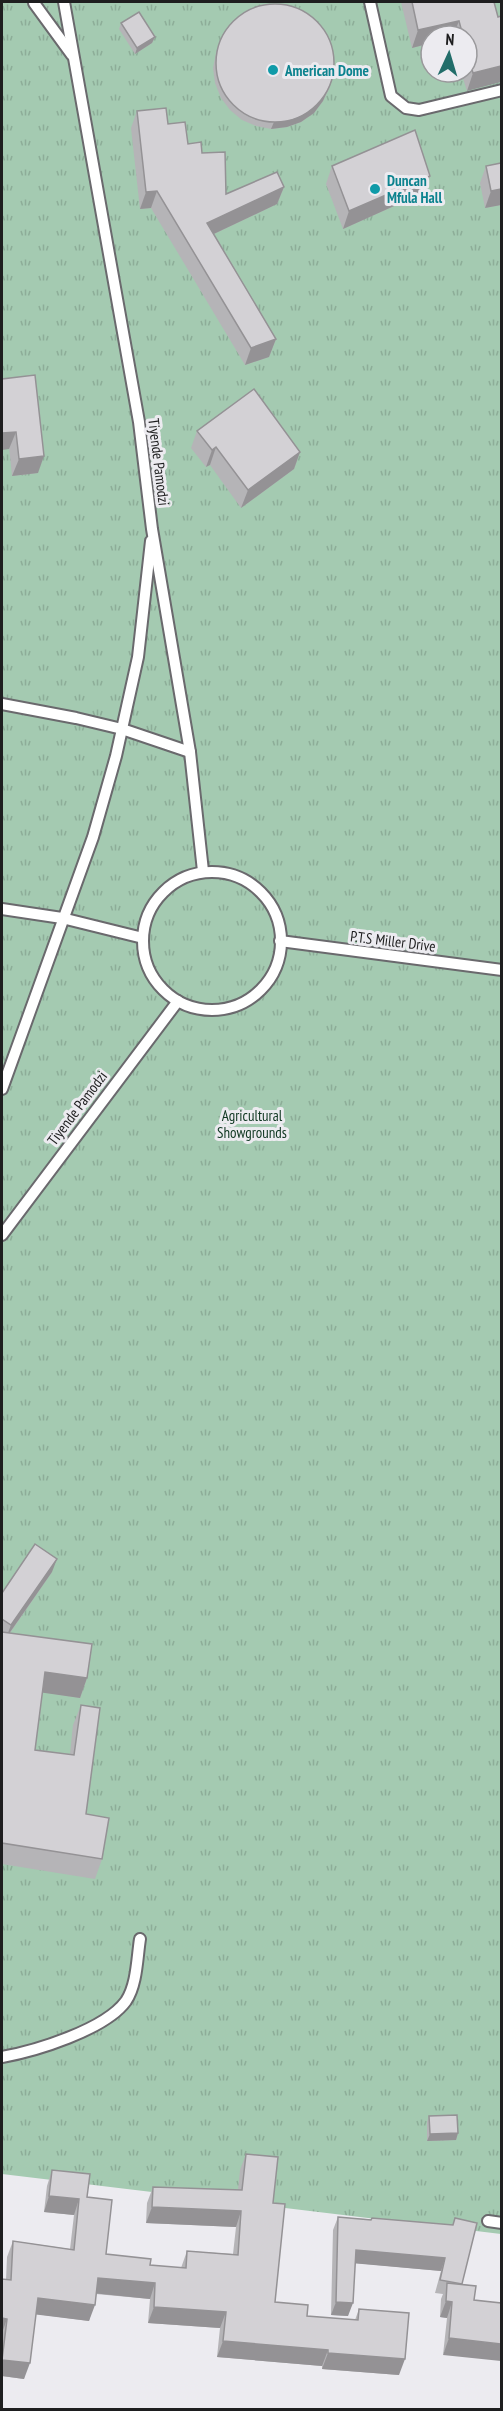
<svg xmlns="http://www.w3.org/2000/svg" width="503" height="2411" font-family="'PT Sans Narrow',sans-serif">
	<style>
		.park { fill: url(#park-tufts); fill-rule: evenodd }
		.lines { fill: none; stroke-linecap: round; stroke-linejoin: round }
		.lane-casing { stroke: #6a696d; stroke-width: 14 }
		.lane { stroke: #fff; stroke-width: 10 }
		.wall { fill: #b5b4b7 }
		.shaded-wall { fill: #949295 }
		.building { fill: #d3d1d5; stroke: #949295; stroke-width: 1.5 }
		.culture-dot { fill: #0f9aa8; stroke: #ecebf0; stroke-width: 2 }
		.labels { text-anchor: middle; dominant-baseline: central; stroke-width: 6; stroke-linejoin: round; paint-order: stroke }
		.culture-label { font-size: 15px; font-weight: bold; fill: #0d838f; stroke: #ecebf0; text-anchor: start }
		.street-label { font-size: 15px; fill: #1e1e1f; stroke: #ecebf0 }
		.park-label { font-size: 15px; fill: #0e3620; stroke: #ecebf0 }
	</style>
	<defs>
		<pattern id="park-tufts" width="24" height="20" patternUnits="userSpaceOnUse" patternTransform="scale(1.5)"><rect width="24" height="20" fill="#a4cab1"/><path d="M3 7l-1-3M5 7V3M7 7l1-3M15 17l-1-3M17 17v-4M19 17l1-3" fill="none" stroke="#8dad98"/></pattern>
	</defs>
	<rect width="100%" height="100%" fill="#ecebf0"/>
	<!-- park -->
	<path class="park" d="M 2,2 L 501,2 L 501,2234 L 2,2174 ZM 431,36 L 467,36 L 467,72 L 431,72 Z"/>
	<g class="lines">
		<!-- lane casing -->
		<g class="lane-casing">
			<g id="lane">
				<path d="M 64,2 L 139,422 L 152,529 L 190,752 L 203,871"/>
				<path d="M 370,2 L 391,96 L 406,108 L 419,110 L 502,90"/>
				<path d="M 34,3 L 72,55"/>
				<path d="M 2,704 L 76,718 L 122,729 L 190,752"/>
				<circle cx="212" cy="941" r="69"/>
				<path d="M 2,909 L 62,918 L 143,938"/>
				<path d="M 280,941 L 502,970"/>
				<path d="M 2,1089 L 93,837 L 116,756 L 138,657 L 151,541"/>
				<path d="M 2,1235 L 178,1001"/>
				<path d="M 2,2057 C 35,2051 105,2030 126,2001 C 137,1985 137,1958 140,1939"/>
				<path d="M 488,2221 L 502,2223"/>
			</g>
		</g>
		<!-- lane -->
		<use href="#lane" class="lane"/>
	</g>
	<!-- wall -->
	<g class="wall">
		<path d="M 401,2 L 494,2 L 498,17 L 467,91 L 461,72 L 467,72 L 467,36 L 431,36 L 431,43 L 412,48 Z"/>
		<path d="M 121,23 L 155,37 L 152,43 L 135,54 L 119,29 Z"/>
		<path d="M 218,46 L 330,87 L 323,101 L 314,113 L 301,122 L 287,127 L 271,129 L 256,126 L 242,120 L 230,110 L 221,98 L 215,83 L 213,68 L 216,53 Z"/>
		<path d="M 137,111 L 168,124 L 188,144 L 202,153 L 226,194 L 284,187 L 277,204 L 214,234 L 276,339 L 269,357 L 245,365 L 151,208 L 140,209 L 131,128 Z"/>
		<path d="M 332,166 L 423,193 L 343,229 L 326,184 Z"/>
		<path d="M 486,166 L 501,205 L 485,208 L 480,183 Z"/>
		<path d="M 2,379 L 38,473 L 12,476 Z"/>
		<path d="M 197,431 L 300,452 L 294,469 L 241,508 L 210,465 L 206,467 L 191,448 Z"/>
		<path d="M 52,1572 L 10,1633 L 87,1678 L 80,1698 L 42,1692 L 35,1750 L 70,1754 L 73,1725 L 81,1705 L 86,1814 L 102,1859 L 95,1879 L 2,1864 L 2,1593 Z"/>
		<path d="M 429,2116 L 458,2133 L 456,2140 L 427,2141 L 427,2122 Z"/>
		<path d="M 246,2154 L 273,2203 L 275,2302 L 307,2316 L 355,2320 L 359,2309 L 399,2375 L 322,2369 L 322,2366 L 217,2357 L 220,2328 L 148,2323 L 150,2299 L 96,2294 L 89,2321 L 36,2314 L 24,2379 L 2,2376 L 2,2279 L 6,2280 L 7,2257 L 13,2241 L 70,2249 L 74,2215 L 44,2212 L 47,2186 L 52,2170 L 87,2197 L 106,2254 L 150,2265 L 181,2268 L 187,2251 L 233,2254 L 236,2227 L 146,2223 L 147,2203 L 153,2187 L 238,2190 L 240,2170 Z"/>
		<path d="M 338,2217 L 452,2225 L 455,2218 L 462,2284 L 476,2286 L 443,2355 L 447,2318 L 440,2317 L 441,2299 L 443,2294 L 435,2293 L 441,2271 L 355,2263 L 348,2316 L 331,2315 L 333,2230 Z"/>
	</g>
	<!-- shaded-wall -->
	<g class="shaded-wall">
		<path d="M 459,21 L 453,36 L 431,36 L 431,43 L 412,48 L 418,30 Z"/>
		<path d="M 155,37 L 152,43 L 135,54 L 137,48 Z"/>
		<path d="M 501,66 L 501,82 L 467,91 L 473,73 Z"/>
		<path d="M 332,80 L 323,101 L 314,113 L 301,122 L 287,127 L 271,129 L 274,122 Z"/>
		<path d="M 430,176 L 423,193 L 343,229 L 349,211 Z"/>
		<path d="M 284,187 L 277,204 L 201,240 L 207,223 Z"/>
		<path d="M 501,189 L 501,205 L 485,208 L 491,191 Z"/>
		<path d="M 157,191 L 151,208 L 140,209 L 146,192 Z"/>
		<path d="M 276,339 L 269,357 L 245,365 L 251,348 Z"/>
		<path d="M 16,432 L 9,449 L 2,450 L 2,433 Z"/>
		<path d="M 216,447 L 210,465 L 206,467 L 212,450 Z"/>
		<path d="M 300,452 L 294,469 L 241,508 L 248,490 Z"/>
		<path d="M 44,456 L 38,473 L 12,476 L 19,459 Z"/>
		<path d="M 57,1559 L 52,1572 L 6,1638 L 11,1625 Z"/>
		<path d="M 45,1672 L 87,1678 L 80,1698 L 38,1692 Z"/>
		<path d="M 458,2133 L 456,2140 L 427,2141 L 430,2134 Z"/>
		<path d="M 49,2196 L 79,2199 L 74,2215 L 44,2212 Z"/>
		<path d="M 152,2207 L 241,2211 L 236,2227 L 146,2223 Z"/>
		<path d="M 356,2250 L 445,2258 L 441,2271 L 351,2263 Z"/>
		<path d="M 98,2278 L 155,2283 L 150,2299 L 92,2293 Z"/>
		<path d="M 38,2298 L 95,2305 L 89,2321 L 32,2314 Z"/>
		<path d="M 446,2301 L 452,2302 L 447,2318 L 440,2317 Z"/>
		<path d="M 336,2302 L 353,2303 L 348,2316 L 331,2315 Z"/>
		<path d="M 154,2307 L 226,2312 L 220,2328 L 148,2323 Z"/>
		<path d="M 2,2318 L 7,2319 L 2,2333 Z"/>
		<path d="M 449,2338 L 501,2344 L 501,2361 L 443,2355 Z"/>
		<path d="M 223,2341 L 328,2350 L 322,2366 L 217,2357 Z"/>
		<path d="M 328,2353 L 405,2359 L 399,2375 L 322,2369 Z"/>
		<path d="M 2,2360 L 30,2363 L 24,2379 L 2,2376 Z"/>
	</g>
	<!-- building -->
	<g class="building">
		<path d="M 412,2 L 494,2 L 498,17 L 501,16 L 501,66 L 473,73 L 467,51 L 467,36 L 463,36 L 459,21 L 418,30 Z"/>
		<circle cx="275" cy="63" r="59"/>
		<path d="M 139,12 L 155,37 L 137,48 L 121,23 Z"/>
		<path d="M 166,108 L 168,124 L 185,122 L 188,144 L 201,142 L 202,153 L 225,152 L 226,194 L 277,172 L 284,187 L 207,223 L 276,339 L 251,348 L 157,191 L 146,192 L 137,111 Z"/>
		<path d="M 415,130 L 430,176 L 349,211 L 332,166 Z"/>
		<path d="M 501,163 L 501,189 L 491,191 L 486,166 Z"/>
		<path d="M 35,375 L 44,456 L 19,459 L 16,432 L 2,433 L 2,379 Z"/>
		<path d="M 254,389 L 300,452 L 248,490 L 216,447 L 212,450 L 197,431 Z"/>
		<path d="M 35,1544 L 57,1559 L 11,1625 L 2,1619 L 2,1593 Z"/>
		<path d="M 2,1632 L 92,1644 L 87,1678 L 45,1672 L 35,1750 L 74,1755 L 81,1705 L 100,1708 L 86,1814 L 109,1818 L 102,1859 L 2,1843 Z"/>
		<path d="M 457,2115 L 458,2133 L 430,2134 L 429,2116 Z"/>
		<path d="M 246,2154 L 278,2157 L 273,2203 L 285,2204 L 275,2302 L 308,2305 L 307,2316 L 358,2320 L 359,2309 L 409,2313 L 405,2359 L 328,2353 L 328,2350 L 223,2341 L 226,2312 L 154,2307 L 155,2283 L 98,2278 L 95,2305 L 38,2298 L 30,2363 L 2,2360 L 7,2319 L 2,2318 L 2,2279 L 11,2280 L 13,2241 L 74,2250 L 79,2199 L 49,2196 L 52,2170 L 90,2174 L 87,2197 L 112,2200 L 106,2254 L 151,2259 L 150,2265 L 186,2268 L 187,2251 L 238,2255 L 241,2211 L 152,2207 L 153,2187 L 242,2190 Z"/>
		<path d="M 338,2217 L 371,2220 L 372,2218 L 453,2225 L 455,2218 L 477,2223 L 462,2284 L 440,2280 L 445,2258 L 356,2250 L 353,2303 L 336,2302 Z"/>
		<path d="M 447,2283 L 476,2286 L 474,2300 L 501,2303 L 501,2344 L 449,2338 L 452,2302 L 446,2301 Z"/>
	</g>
	<!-- markers -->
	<g class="culture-dot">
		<circle cx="273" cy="70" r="6"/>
		<circle cx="375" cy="189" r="6"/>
	</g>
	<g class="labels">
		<!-- culture labels -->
		<g class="culture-label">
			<text x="285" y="70">American Dome</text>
			<text x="387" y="180">Duncan<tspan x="387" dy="17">Mfula Hall</tspan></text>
		</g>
		<!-- street labels -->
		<g class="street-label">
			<text transform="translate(159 462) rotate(83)">Tiyende Pamodzi</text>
			<text transform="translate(393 941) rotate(7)">P.T.S Miller Drive</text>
			<text transform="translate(77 1108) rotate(-53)">Tiyende Pamodzi</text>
		</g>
		<!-- park labels -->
		<g class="park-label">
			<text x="252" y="1115">Agricultural<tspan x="252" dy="17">Showgrounds</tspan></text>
		</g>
	</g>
	<!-- border -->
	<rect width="503" height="2411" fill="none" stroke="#1e1e1f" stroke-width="6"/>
	<!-- north arrow -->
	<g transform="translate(449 54) rotate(4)"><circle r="28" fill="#ecebf0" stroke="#9a999c" stroke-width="1.5"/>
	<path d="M0-4.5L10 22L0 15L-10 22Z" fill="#226d6a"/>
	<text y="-9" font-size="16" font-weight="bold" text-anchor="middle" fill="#1e1e1f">N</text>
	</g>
</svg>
